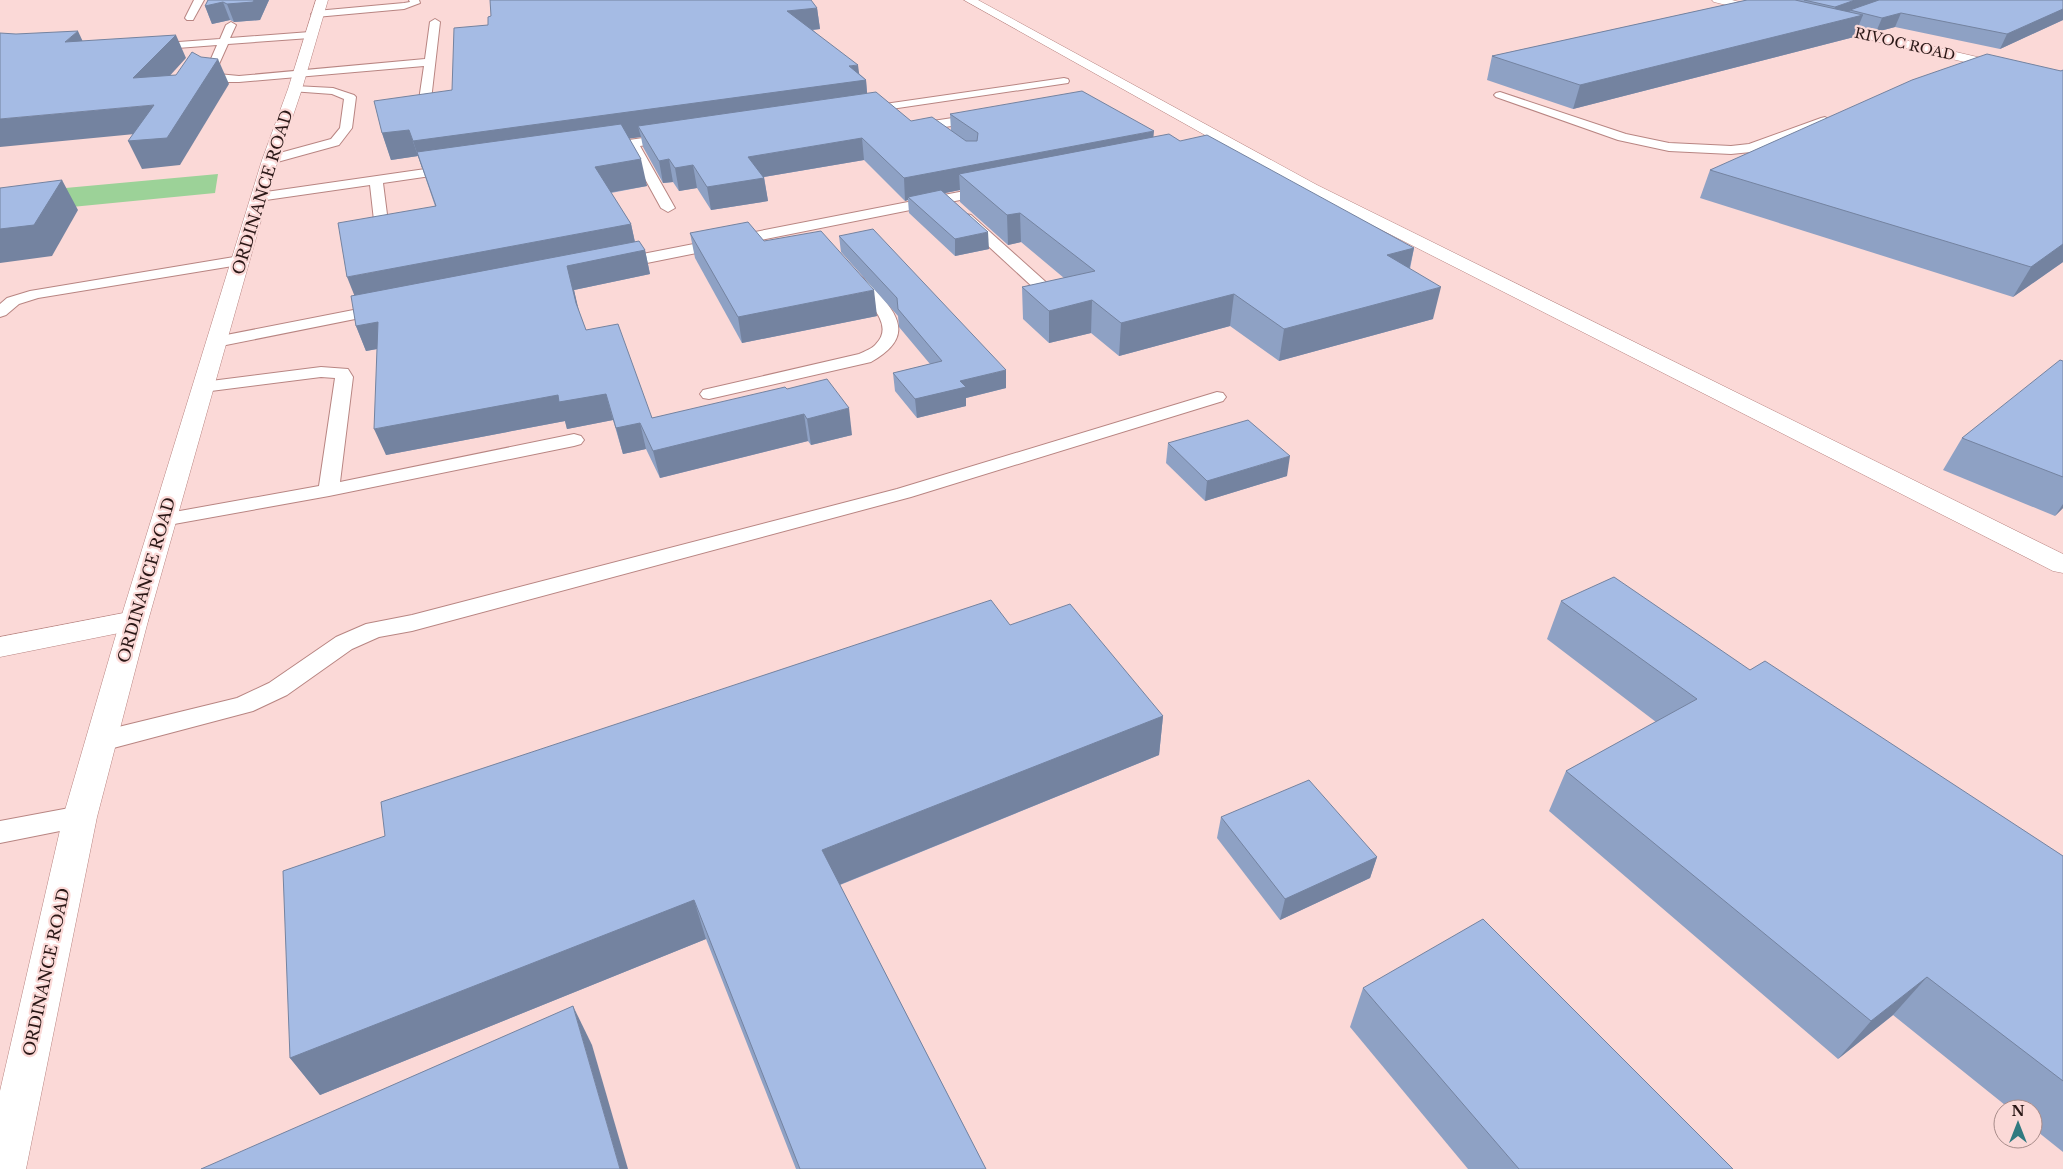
<svg xmlns="http://www.w3.org/2000/svg" width="2063" height="1169" font-family="'Libre Baskerville',serif">
	<style>
		.green { fill: #9cd298 }
		.lines { fill: none; stroke-linecap: round; stroke-linejoin: round }
		.lane-casing { stroke: #b88582; stroke-width: 2 }
		.street-casing { stroke: #b88582; stroke-width: 1 }
		.secondary-casing { stroke: #b88582; stroke-width: 1 }
		.lane { fill: #fff; fill-rule: evenodd }
		.street { fill: #fff; fill-rule: evenodd }
		.secondary { fill: #fff; fill-rule: evenodd }
		.wall { fill: #8ea1c4 }
		.shaded-wall { fill: #7483a0 }
		.building { fill: #a5bbe4; stroke: #7483a0 }
		.labels { text-anchor: middle; dominant-baseline: central; stroke-width: 4.5; stroke-linejoin: round; paint-order: stroke }
		.far-street-label { font-size: 14px; fill: #2b1817; stroke: #fbd9d7 }
		.street-label { font-size: 16px; fill: #2b1817; stroke: #fbd9d7 }
	</style>
	<rect width="100%" height="100%" fill="#fbd9d7"/>
	<!-- green -->
	<path class="green" d="M 218,174 L 215,193 L 41,210 L 0,194 Z"/>
	<g class="lines">
		<!-- lane casing -->
		<g class="lane-casing">
			<g id="lane">
				<path d="M 194,0 L 204,0 L 193,20 L 187,20 L 185,18 Z"/>
				<path d="M 409,0 L 419,0 L 420,3 L 404,9 L 316,17 L 311,14 L 316,11 L 404,3 L 410,2 Z"/>
				<path d="M 435,19 L 440,22 L 431,100 L 425,103 L 419,100 L 424,66 L 239,82 L 223,82 L 205,77 L 204,75 L 217,45 L 151,50 L 146,47 L 151,44 L 220,39 L 226,25 L 231,22 L 236,25 L 230,38 L 310,32 L 315,35 L 310,38 L 228,44 L 215,73 L 218,74 L 239,76 L 425,59 L 430,22 Z"/>
				<path d="M 1064,78 L 1068,79 L 1069,81 L 1068,83 L 864,113 L 858,110 L 864,107 Z"/>
				<path d="M 295,86 L 333,88 L 354,95 L 356,97 L 352,128 L 339,145 L 270,164 L 265,163 L 264,160 L 265,157 L 331,139 L 340,128 L 344,99 L 332,94 L 291,91 L 289,89 Z"/>
				<path d="M 1500,92 L 1626,134 L 1669,143 L 1731,146 L 1749,144 L 1821,118 L 1825,117 L 1831,121 L 1829,124 L 1751,152 L 1731,154 L 1669,151 L 1618,140 L 1496,97 L 1494,95 L 1496,93 Z"/>
				<path d="M 979,114 L 983,115 L 985,118 L 983,121 L 926,130 L 920,126 L 926,122 Z"/>
				<path d="M 671,134 L 677,138 L 675,141 L 640,146 L 675,208 L 668,212 L 661,208 L 628,148 L 601,152 L 595,148 L 601,144 Z"/>
				<path d="M 453,165 L 460,169 L 458,172 L 383,183 L 390,238 L 388,241 L 378,241 L 376,238 L 370,185 L 259,201 L 252,197 L 259,193 Z"/>
				<path d="M 990,186 L 997,190 L 995,193 L 617,269 L 612,267 L 609,264 L 612,261 L 617,259 Z"/>
				<path d="M 966,214 L 971,215 L 1048,284 L 1050,287 L 1048,290 L 1036,290 L 961,221 L 959,218 L 961,215 Z"/>
				<path d="M 240,256 L 245,258 L 248,261 L 245,264 L 38,298 L 19,304 L 6,315 L 0,317 L 0,304 L 7,298 L 30,291 Z"/>
				<path d="M 856,274 C 865,277 873,287 879,294 C 906,323 906,342 871,362 L 709,399 L 703,398 L 700,394 L 703,390 L 859,354 C 865,351 872,349 876,344 C 898,322 859,295 848,279 L 851,276 Z"/>
				<path d="M 384,304 L 390,306 L 392,309 L 390,312 L 216,347 L 210,346 L 208,342 L 210,338 L 216,337 Z"/>
				<path d="M 321,367 L 348,369 L 353,377 L 340,482 L 574,434 L 581,436 L 584,440 L 581,444 L 574,446 L 329,496 L 163,526 L 156,524 L 152,520 L 156,516 L 163,514 L 319,486 L 335,378 L 321,377 L 203,392 L 197,391 L 194,387 L 197,383 L 203,382 Z"/>
				<path d="M 1217,392 L 1223,393 L 1226,397 L 1223,401 L 911,497 L 412,631 L 379,637 L 352,649 L 287,695 L 253,711 L 102,751 L 93,748 L 89,741 L 93,734 L 102,731 L 237,698 L 269,683 L 336,637 L 366,624 L 412,615 L 897,489 Z"/>
				<path d="M 80,806 L 90,809 L 94,817 L 90,825 L 0,843 L 0,821 Z"/>
			</g>
		</g>
		<!-- street casing -->
		<g class="street-casing">
			<g id="street">
				<path d="M 964,0 L 978,0 L 1317,185 L 2063,554 L 2063,573 L 2053,571 L 1305,191 Z"/>
				<path d="M 1712,0 L 1732,0 L 1771,10 L 1773,12 L 1767,15 L 1714,2 Z"/>
				<path d="M 1819,20 L 2063,77 L 2063,85 L 1815,27 L 1813,24 Z"/>
				<path d="M 134,611 L 144,614 L 148,621 L 144,628 L 0,657 L 0,637 Z"/>
			</g>
		</g>
		<!-- secondary casing -->
		<g class="secondary-casing">
			<path id="secondary" d="M 316,0 L 328,0 L 302,89 L 278,160 L 148,621 L 97,817 L 26,1169 L 0,1169 L 0,1091 L 63,817 L 120,621 L 262,160 L 288,89 Z"/>
		</g>
		<!-- lane -->
		<use href="#lane" class="lane"/>
		<!-- street -->
		<use href="#street" class="street"/>
		<!-- secondary -->
		<use href="#secondary" class="secondary"/>
	</g>
	<!-- wall -->
	<g class="wall">
		<path d="M 208,0 L 269,0 L 260,20 L 234,22 L 230,20 L 212,24 L 205,6 Z"/>
		<path d="M 1747,0 L 2063,0 L 2063,20 L 2000,49 L 1895,27 L 1876,32 L 1858,27 L 1854,37 L 1573,109 L 1487,80 L 1492,56 Z"/>
		<path d="M 817,8 L 820,29 L 813,30 L 866,80 L 867,94 L 911,121 L 951,130 L 950,114 L 1180,141 L 1414,248 L 1410,269 L 1433,319 L 1279,361 L 1230,326 L 1119,356 L 1091,333 L 1049,343 L 1023,319 L 1022,287 L 1064,278 L 1021,242 L 1008,245 L 960,202 L 960,190 L 945,193 L 989,249 L 955,256 L 909,213 L 908,200 L 905,201 L 864,160 L 764,177 L 768,201 L 711,210 L 697,188 L 679,191 L 673,182 L 663,183 L 643,147 L 641,137 L 629,138 L 647,186 L 611,193 L 631,224 L 635,242 L 645,250 L 650,274 L 574,290 L 578,309 L 586,330 L 652,418 L 787,389 L 852,435 L 811,445 L 808,441 L 660,478 L 646,449 L 623,454 L 613,420 L 567,429 L 565,421 L 386,455 L 377,349 L 366,351 L 356,326 L 354,295 L 435,206 L 418,156 L 391,160 L 382,133 L 452,90 L 488,25 L 491,16 Z"/>
		<path d="M 2063,70 L 2063,262 L 2013,297 L 1700,198 L 1710,170 Z"/>
		<path d="M 690,233 L 764,241 L 877,316 L 742,343 L 695,258 Z"/>
		<path d="M 839,236 L 1006,388 L 966,398 L 966,406 L 917,418 L 895,391 L 893,373 L 930,364 L 899,327 L 898,316 L 841,252 Z"/>
		<path d="M 2063,361 L 2063,508 L 2055,516 L 1943,470 L 1962,438 Z"/>
		<path d="M 1168,443 L 1287,476 L 1205,501 L 1166,463 Z"/>
		<path d="M 1561,601 L 1750,670 L 2063,856 L 2063,1152 L 2033,1128 L 2033,1109 L 2010,1109 L 1893,1015 L 1838,1059 L 1549,811 L 1566,771 L 1656,722 L 1547,639 Z"/>
		<path d="M 1010,625 L 1163,716 L 1159,755 L 840,885 L 986,1169 L 796,1169 L 706,939 L 320,1095 L 290,1058 Z"/>
		<path d="M 1221,817 L 1377,857 L 1370,878 L 1280,920 L 1217,838 Z"/>
		<path d="M 1363,988 L 1733,1169 L 1468,1169 L 1350,1027 Z"/>
	</g>
	<!-- shaded-wall -->
	<g class="shaded-wall">
		<path d="M 254,0 L 269,0 L 260,20 L 234,22 L 227,4 Z"/>
		<path d="M 1855,0 L 1886,0 L 1850,10 L 1849,14 L 1830,21 L 1835,7 Z"/>
		<path d="M 223,2 L 230,20 L 212,24 L 205,6 Z"/>
		<path d="M 817,8 L 820,29 L 790,32 L 787,11 Z"/>
		<path d="M 2063,9 L 2063,20 L 2000,49 L 2007,34 Z"/>
		<path d="M 1901,13 L 1895,27 L 1876,32 L 1882,18 Z"/>
		<path d="M 1863,15 L 1854,37 L 1573,109 L 1580,85 Z"/>
		<path d="M 78,31 L 89,55 L 65,42 Z"/>
		<path d="M 176,35 L 186,58 L 145,103 L 133,78 Z"/>
		<path d="M 218,59 L 229,84 L 180,165 L 142,169 L 128,141 Z"/>
		<path d="M 858,65 L 860,80 L 866,80 L 868,104 L 638,126 L 641,137 L 422,168 L 417,152 L 422,168 L 413,141 Z"/>
		<path d="M 154,105 L 166,131 L 0,147 L 0,119 Z"/>
		<path d="M 409,130 L 418,156 L 391,160 L 382,133 Z"/>
		<path d="M 1154,131 L 1152,153 L 959,174 L 960,190 L 911,200 L 908,197 L 908,200 L 905,201 L 904,178 Z"/>
		<path d="M 862,138 L 864,160 L 751,179 L 748,157 Z"/>
		<path d="M 641,159 L 647,186 L 601,194 L 595,167 Z"/>
		<path d="M 669,159 L 673,182 L 663,183 L 659,161 Z"/>
		<path d="M 693,165 L 697,188 L 679,191 L 675,168 Z"/>
		<path d="M 764,178 L 768,201 L 711,210 L 707,187 Z"/>
		<path d="M 62,180 L 78,210 L 52,256 L 0,263 L 0,229 Z"/>
		<path d="M 1020,213 L 1021,242 L 1008,245 L 1007,215 Z"/>
		<path d="M 631,224 L 637,252 L 645,250 L 650,274 L 574,290 L 583,328 L 359,307 L 347,277 Z"/>
		<path d="M 988,232 L 989,249 L 955,256 L 955,239 Z"/>
		<path d="M 2063,244 L 2063,262 L 2013,297 L 2031,267 Z"/>
		<path d="M 1414,248 L 1407,279 L 1387,255 Z"/>
		<path d="M 1441,287 L 1433,319 L 1279,361 L 1284,329 Z"/>
		<path d="M 874,290 L 877,316 L 742,343 L 738,317 Z"/>
		<path d="M 1234,294 L 1230,326 L 1119,356 L 1121,323 Z"/>
		<path d="M 1092,300 L 1091,333 L 1049,343 L 1049,311 Z"/>
		<path d="M 378,322 L 388,347 L 366,351 L 356,326 Z"/>
		<path d="M 1006,370 L 1006,388 L 966,398 L 966,406 L 917,418 L 915,399 L 960,381 Z"/>
		<path d="M 606,394 L 613,420 L 567,429 L 565,421 L 386,455 L 374,429 L 558,395 Z"/>
		<path d="M 849,408 L 852,435 L 811,445 L 807,419 Z"/>
		<path d="M 804,414 L 808,441 L 660,478 L 653,451 Z"/>
		<path d="M 640,423 L 646,449 L 623,454 L 616,428 Z"/>
		<path d="M 1290,456 L 1287,476 L 1205,501 L 1207,481 Z"/>
		<path d="M 2063,504 L 2063,508 L 2055,516 Z"/>
		<path d="M 1163,716 L 1159,755 L 829,889 L 822,850 Z"/>
		<path d="M 1377,857 L 1370,878 L 1280,920 L 1285,899 Z"/>
		<path d="M 694,900 L 706,939 L 320,1095 L 290,1058 Z"/>
		<path d="M 1927,977 L 1893,1015 L 1838,1059 L 1871,1021 Z"/>
		<path d="M 573,1006 L 592,1045 L 628,1169 L 620,1169 Z"/>
	</g>
	<!-- building -->
	<g class="building">
		<path d="M 208,0 L 254,0 L 253,2 L 227,4 L 223,2 L 205,6 Z"/>
		<path d="M 490,0 L 811,0 L 817,8 L 787,11 L 858,65 L 849,66 L 866,80 L 413,141 L 409,130 L 382,133 L 374,101 L 452,90 L 454,28 L 488,25 L 488,17 L 491,16 Z"/>
		<path d="M 1747,0 L 1795,0 L 1863,15 L 1580,85 L 1492,56 Z"/>
		<path d="M 1804,0 L 1855,0 L 1835,7 Z"/>
		<path d="M 1879,0 L 2063,0 L 2063,9 L 2007,34 L 1901,13 L 1882,18 L 1850,10 Z"/>
		<path d="M 78,31 L 65,42 L 176,35 L 133,78 L 176,75 L 192,52 L 201,57 L 218,59 L 167,138 L 128,141 L 154,105 L 0,119 L 0,33 L 16,34 Z"/>
		<path d="M 1987,54 L 2061,71 L 2063,70 L 2063,244 L 2031,267 L 1710,170 L 1912,80 Z"/>
		<path d="M 1082,91 L 1154,131 L 904,178 L 862,138 L 748,157 L 764,178 L 707,187 L 693,165 L 675,168 L 669,159 L 659,161 L 638,126 L 876,92 L 911,121 L 932,117 L 966,141 L 977,141 L 978,133 L 950,114 Z"/>
		<path d="M 621,124 L 641,159 L 595,167 L 631,224 L 347,277 L 338,223 L 436,206 L 417,152 Z"/>
		<path d="M 1169,134 L 1180,141 L 1207,135 L 1414,248 L 1387,255 L 1441,287 L 1284,329 L 1234,294 L 1121,323 L 1092,300 L 1049,311 L 1022,287 L 1095,271 L 1020,213 L 1007,215 L 959,174 Z"/>
		<path d="M 62,180 L 34,225 L 0,229 L 0,188 Z"/>
		<path d="M 941,190 L 988,232 L 955,239 L 908,197 Z"/>
		<path d="M 748,222 L 764,241 L 821,231 L 874,290 L 738,317 L 690,233 Z"/>
		<path d="M 873,229 L 1006,370 L 960,381 L 966,387 L 915,399 L 893,373 L 942,361 L 898,309 L 897,298 L 839,236 Z"/>
		<path d="M 639,241 L 645,250 L 567,266 L 576,303 L 586,330 L 618,324 L 652,418 L 785,387 L 787,389 L 827,379 L 849,408 L 807,419 L 804,414 L 653,451 L 640,423 L 616,428 L 606,394 L 559,402 L 558,395 L 374,429 L 378,322 L 356,326 L 351,296 Z"/>
		<path d="M 2060,360 L 2063,361 L 2063,477 L 1962,438 Z"/>
		<path d="M 1248,420 L 1290,456 L 1207,481 L 1168,443 Z"/>
		<path d="M 1614,577 L 1750,670 L 1765,661 L 2063,856 L 2063,1081 L 1927,977 L 1871,1021 L 1566,771 L 1697,699 L 1561,601 Z"/>
		<path d="M 991,600 L 1010,625 L 1070,604 L 1163,716 L 822,850 L 986,1169 L 800,1169 L 694,900 L 290,1058 L 283,871 L 385,836 L 381,802 Z"/>
		<path d="M 1309,780 L 1377,857 L 1285,899 L 1221,817 Z"/>
		<path d="M 1483,919 L 1733,1169 L 1519,1169 L 1363,988 Z"/>
		<path d="M 573,1006 L 620,1169 L 201,1169 Z"/>
	</g>
	<g class="labels">
		<!-- far-street labels -->
		<g class="far-street-label">
			<text transform="translate(1905 44) rotate(13)">RIVOC ROAD</text>
		</g>
		<!-- street labels -->
		<g class="street-label">
			<text transform="translate(262 192) rotate(-73)">ORDINANCE ROAD</text>
			<text transform="translate(146 580) rotate(-74)">ORDINANCE ROAD</text>
			<text transform="translate(46 972) rotate(-78)">ORDINANCE ROAD</text>
		</g>
	</g>
	<!-- north arrow -->
	<g transform="translate(2018 1124)"><circle r="24" fill="#fbd9d7" stroke="#a88c8a"/>
	<path d="M0-4L9 19L0 12L-9 19Z" fill="#317a80"/>
	<text y="-8" font-size="14" font-weight="bold" text-anchor="middle" fill="#2b1817">N</text>
	</g>
</svg>
